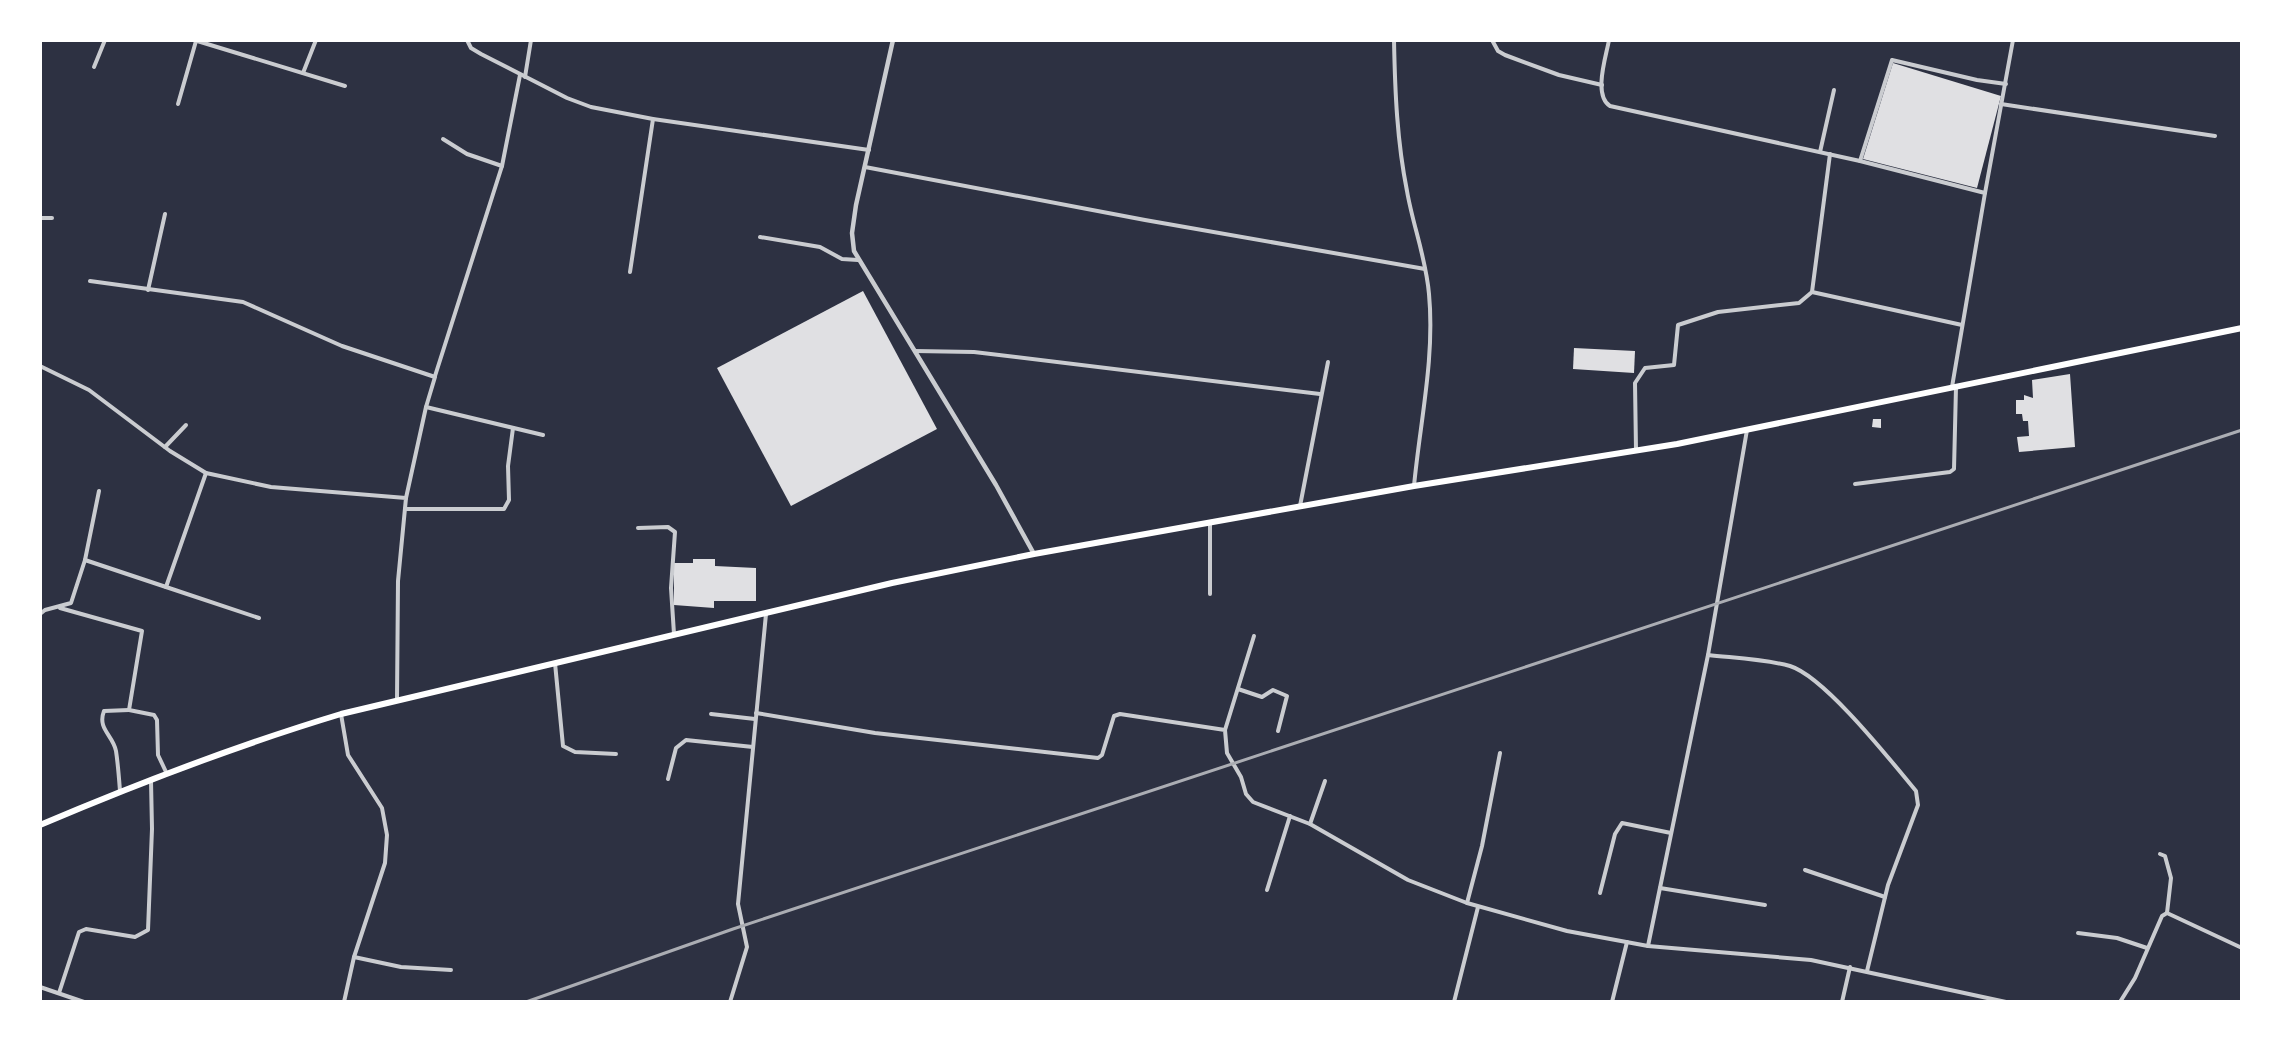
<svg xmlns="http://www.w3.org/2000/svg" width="2282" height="1042" font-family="'Space Grotesk',sans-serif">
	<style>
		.building { fill: #e0e0e3 }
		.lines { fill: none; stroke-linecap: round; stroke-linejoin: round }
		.minor { stroke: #caccd0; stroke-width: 4 }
		.tertiary { stroke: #caccd0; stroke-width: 4.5 }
		.trunk { stroke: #fff; stroke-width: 6 }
		.rail { stroke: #abadb3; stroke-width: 3 }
	</style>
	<rect width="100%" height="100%" fill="#2d3142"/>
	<!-- building -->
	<g class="building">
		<path d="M 1893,63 L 2001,96 L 1977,188 L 1863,159 Z"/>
		<path d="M 863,291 L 937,429 L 791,506 L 717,368 Z"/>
		<path d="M 1574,348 L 1635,351 L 1634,373 L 1573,369 Z"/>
		<path d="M 2070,374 L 2075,447 L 2019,452 L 2017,437 L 2029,436 L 2028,421 L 2023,421 L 2022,414 L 2016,414 L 2016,400 L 2024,400 L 2024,395 L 2033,398 L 2032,380 Z"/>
		<path d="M 1873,419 L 1881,419 L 1881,428 L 1872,427 Z"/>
		<path d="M 693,559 L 715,559 L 715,566 L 756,568 L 756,601 L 714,601 L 714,608 L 674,605 L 674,563 L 693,563 Z"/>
	</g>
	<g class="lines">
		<!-- minor -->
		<g class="minor">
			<path d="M 194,40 L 345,86"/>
			<path d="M 467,40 L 471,48 L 481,54 L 567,98 L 591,107 L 653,119 L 869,150"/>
			<path d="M 1394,40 C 1395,92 1397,141 1407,191 C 1413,226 1426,258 1429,294 C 1435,358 1420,422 1414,486"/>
			<path d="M 1492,40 L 1498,51 L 1505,55 L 1559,75 L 1602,85"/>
			<path d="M 1609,40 C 1606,57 1593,95 1610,106 L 1860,161 L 1985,193 L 1952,387"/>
			<path d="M 94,67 L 105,40"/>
			<path d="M 303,73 L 316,40"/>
			<path d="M 525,77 L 531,40"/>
			<path d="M 178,104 L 196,41"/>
			<path d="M 2001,104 L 2215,136"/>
			<path d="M 443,139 L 467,154 L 502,166"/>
			<path d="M 1820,152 L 1834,90"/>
			<path d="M 1860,161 L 1892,60 L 1977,80 L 2006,84"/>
			<path d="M 865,167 L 1145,220 L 1425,269"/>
			<path d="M 1985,193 L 2013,40"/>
			<path d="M 40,218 L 52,218"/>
			<path d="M 760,237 L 820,247 L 842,259 L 858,260"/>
			<path d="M 630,272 L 653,119"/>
			<path d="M 90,281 L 243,302 L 342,346 L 435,377 L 426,407"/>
			<path d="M 148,290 L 165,214"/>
			<path d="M 1812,292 L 1830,154"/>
			<path d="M 915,351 L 974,352 L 1320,394"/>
			<path d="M 40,366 L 89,390 L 170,451 L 206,473 L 271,487 L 406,498 L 398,581 L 397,699"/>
			<path d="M 435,376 L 502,166 L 520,75"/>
			<path d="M 1747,430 L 1708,655 L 1648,946 L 1811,960 L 2006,1002"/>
			<path d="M 165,447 L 186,425"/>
			<path d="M 1636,450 L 1635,383 L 1645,368 L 1674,365 L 1678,325 L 1718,312 L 1799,303 L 1812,292 L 1962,325"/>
			<path d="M 1855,484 L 1950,472 L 1954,469 L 1956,387"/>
			<path d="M 406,498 L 426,407 L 543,435"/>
			<path d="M 1300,506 L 1328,362"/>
			<path d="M 405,509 L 504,509 L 509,500 L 508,466 L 513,428"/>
			<path d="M 1210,523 L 1210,594"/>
			<path d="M 638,528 L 668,527 L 675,532 L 671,588 L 674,634"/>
			<path d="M 85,560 L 99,491"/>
			<path d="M 166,587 L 259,618"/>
			<path d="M 60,608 L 142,631 L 129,710 L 154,715 L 157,720 L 158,755 L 167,774"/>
			<path d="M 40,614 L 45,610 L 71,603 L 85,560 L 166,587 L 206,473"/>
			<path d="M 1708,655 C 1735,658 1764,659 1790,666 C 1825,677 1891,761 1916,791 L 1918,805 L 1888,885 L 1867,971"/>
			<path d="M 555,663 L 563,746 L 575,752 L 616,754"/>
			<path d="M 1238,689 L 1262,697 L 1273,690 L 1287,696 L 1278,731"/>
			<path d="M 756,713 L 875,733 L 1098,758 L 1102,755 L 1114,716 L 1120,714 L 1225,730 L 1227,753 L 1241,777 L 1246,794 L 1253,802 L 1310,824 L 1408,880 L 1467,903 L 1567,931 L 1648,946"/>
			<path d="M 341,714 L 348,755 L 382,808 L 387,835 L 385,863 L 354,957"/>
			<path d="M 711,714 L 755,719"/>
			<path d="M 1225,730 L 1254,636"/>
			<path d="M 668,779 L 676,748 L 686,740 L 753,747"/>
			<path d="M 120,791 C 119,778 118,764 116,751 C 113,735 97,729 104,711 L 129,710"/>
			<path d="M 1310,824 L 1325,781"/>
			<path d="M 2160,854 L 2165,856 L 2171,878 L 2167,913"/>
			<path d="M 1805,870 L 1885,897"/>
			<path d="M 1660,888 L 1765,905"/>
			<path d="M 1267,890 L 1290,816"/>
			<path d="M 1600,893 L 1615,834 L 1622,823 L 1671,833"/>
			<path d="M 1467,903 L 1482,846 L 1500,753"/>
			<path d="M 2078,933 L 2117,938 L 2147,948"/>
			<path d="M 40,987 L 84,1002"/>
			<path d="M 59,993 L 79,932 L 86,929 L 135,937 L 148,930 L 152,829 L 151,781"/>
			<path d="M 344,1002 L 354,957 L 401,967 L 451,970"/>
			<path d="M 730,1002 L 747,947 L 738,904 L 766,614"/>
			<path d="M 1454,1002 L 1478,907"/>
			<path d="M 1612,1002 L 1627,942"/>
			<path d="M 1842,1002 L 1850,967"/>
			<path d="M 2120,1002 L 2135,978 L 2162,916 L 2167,913 L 2242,948"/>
		</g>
		<!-- tertiary -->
		<path class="tertiary" d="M 893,40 L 856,205 L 852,233 L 854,251 L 996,485 L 1034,554"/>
		<!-- trunk -->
		<path class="trunk" d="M 40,825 C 139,783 238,745 341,714 L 892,583 L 1034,554 L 1414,486 L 1677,444 L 2242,328"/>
		<!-- rail -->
		<path class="rail" d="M 526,1002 L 733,929 L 2242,430"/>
	</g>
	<!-- border -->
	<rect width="2282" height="1042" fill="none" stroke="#ffffff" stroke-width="84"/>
</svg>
